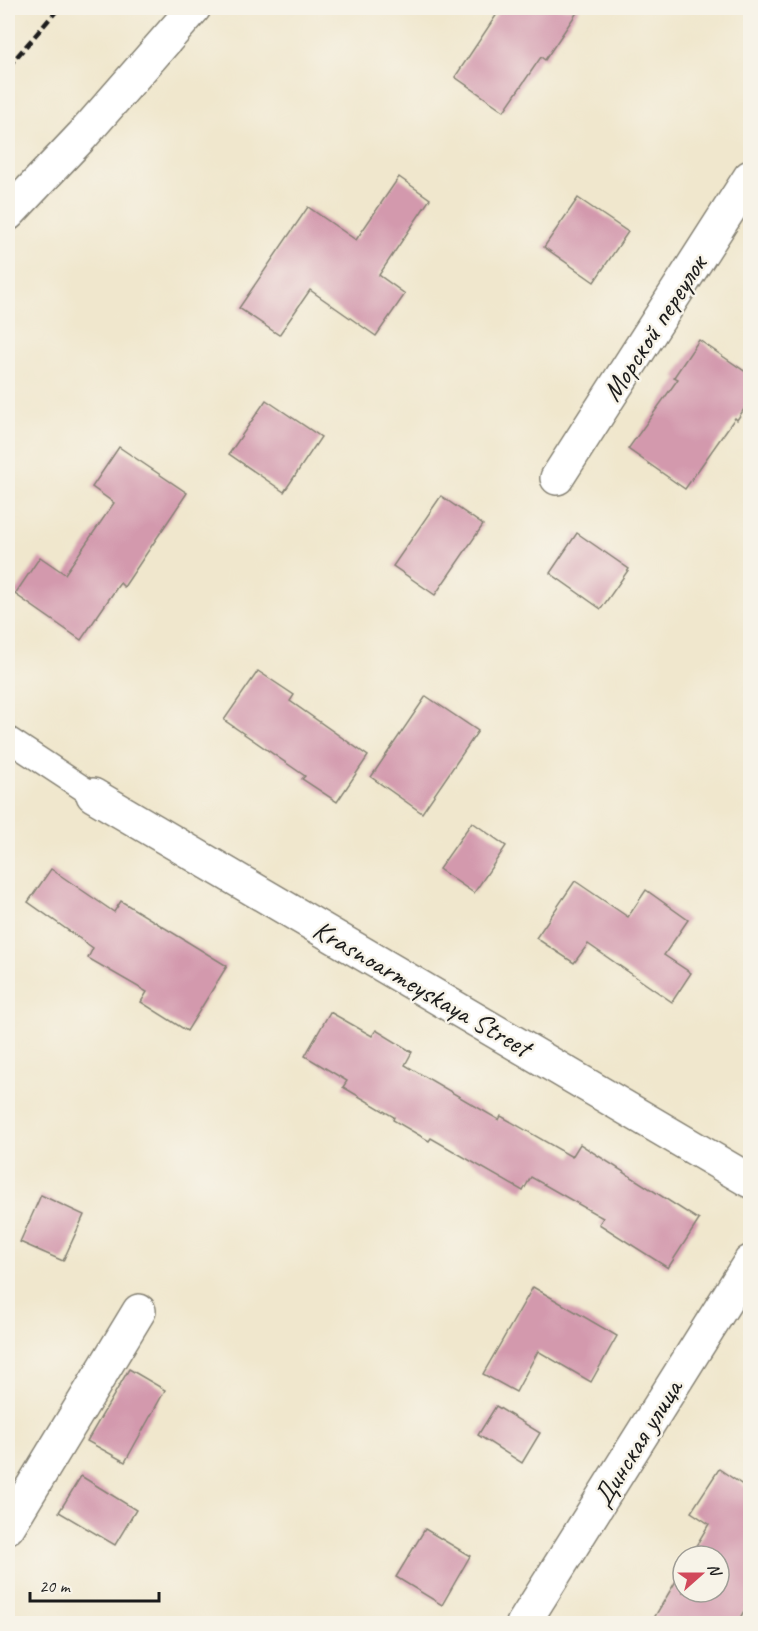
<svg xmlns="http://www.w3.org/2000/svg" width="758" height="1631" font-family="Caveat,sans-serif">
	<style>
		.building { fill: #d399ad }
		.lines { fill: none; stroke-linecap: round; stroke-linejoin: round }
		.service-casing { stroke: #868274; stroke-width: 27 }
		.minor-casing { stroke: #868274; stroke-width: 36 }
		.service { stroke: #fff; stroke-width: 24 }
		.minor { stroke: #fff; stroke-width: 33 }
		.rail { stroke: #1c1c1c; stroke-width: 4.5; stroke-dasharray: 9 4.5; stroke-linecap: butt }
		.labels { text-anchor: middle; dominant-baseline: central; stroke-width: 5; stroke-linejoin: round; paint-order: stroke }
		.street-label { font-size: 28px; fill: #1c1c1c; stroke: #f7f3e8 }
	</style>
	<rect width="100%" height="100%" fill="#f7f3e8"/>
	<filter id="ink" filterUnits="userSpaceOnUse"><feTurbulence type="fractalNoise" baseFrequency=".0167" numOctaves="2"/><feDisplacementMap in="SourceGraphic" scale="12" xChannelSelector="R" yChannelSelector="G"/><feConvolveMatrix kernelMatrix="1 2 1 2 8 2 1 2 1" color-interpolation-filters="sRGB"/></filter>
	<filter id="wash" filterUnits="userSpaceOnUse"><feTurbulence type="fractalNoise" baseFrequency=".008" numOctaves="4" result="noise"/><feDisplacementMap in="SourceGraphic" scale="24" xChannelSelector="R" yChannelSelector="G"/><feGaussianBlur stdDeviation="1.35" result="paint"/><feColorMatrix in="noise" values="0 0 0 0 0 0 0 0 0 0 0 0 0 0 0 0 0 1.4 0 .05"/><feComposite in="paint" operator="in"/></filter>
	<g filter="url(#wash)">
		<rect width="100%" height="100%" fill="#f0e7cd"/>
		<g id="blocks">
			<!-- building -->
			<g class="building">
				<path d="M 501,8 L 580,8 L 545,60 L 541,57 L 504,111 L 455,77 Z"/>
				<path d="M 399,177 L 430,199 L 379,275 L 405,294 L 376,336 L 310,290 L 279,335 L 239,308 L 308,207 L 356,240 Z"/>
				<path d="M 578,198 L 628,232 L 594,282 L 544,247 Z"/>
				<path d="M 699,340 L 750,375 L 750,400 L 737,420 L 735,418 L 685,489 L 628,449 L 678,379 L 674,377 Z"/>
				<path d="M 266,400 L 321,437 L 284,492 L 229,454 Z"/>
				<path d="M 119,447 L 187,493 L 124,587 L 120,583 L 81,640 L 15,594 L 40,557 L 65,574 L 114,503 L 92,487 Z"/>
				<path d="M 441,496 L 483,525 L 435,595 L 393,566 Z"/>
				<path d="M 577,533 L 629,569 L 601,609 L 550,573 Z"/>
				<path d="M 258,671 L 294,695 L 290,701 L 368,756 L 337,802 L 302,779 L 305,776 L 224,720 Z"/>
				<path d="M 426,696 L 478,731 L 422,813 L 371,777 Z"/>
				<path d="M 472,822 L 506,846 L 474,893 L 439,869 Z"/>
				<path d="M 51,869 L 114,912 L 121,901 L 227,966 L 187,1031 L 141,1002 L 147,992 L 88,958 L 93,948 L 28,902 Z"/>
				<path d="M 575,881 L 628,917 L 646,890 L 688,920 L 664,955 L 691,973 L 672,1002 L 588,944 L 574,963 L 536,938 Z"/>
				<path d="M 330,1012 L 372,1036 L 376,1030 L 412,1052 L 405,1065 L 499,1120 L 501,1116 L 572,1157 L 580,1144 L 699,1220 L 668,1268 L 599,1224 L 603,1218 L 531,1177 L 523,1191 L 431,1138 L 429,1141 L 393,1120 L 394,1117 L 343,1087 L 347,1081 L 305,1056 Z"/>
				<path d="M 41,1195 L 84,1215 L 63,1261 L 20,1242 Z"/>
				<path d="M 533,1287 L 617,1336 L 591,1382 L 538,1351 L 516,1392 L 483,1374 Z"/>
				<path d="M 129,1369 L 165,1390 L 125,1462 L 87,1441 Z"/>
				<path d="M 496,1406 L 540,1433 L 522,1463 L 478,1435 Z"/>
				<path d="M 719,1469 L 750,1490 L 750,1601 L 737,1623 L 651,1623 L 683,1569 L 683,1592 L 719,1592 L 719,1556 L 690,1556 L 709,1524 L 691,1512 Z"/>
				<path d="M 81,1476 L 136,1510 L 115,1545 L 59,1512 Z"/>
				<path d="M 425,1529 L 470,1556 L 442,1605 L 396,1577 Z"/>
			</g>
		</g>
	</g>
	<g filter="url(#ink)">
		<use href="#blocks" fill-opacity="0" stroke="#868274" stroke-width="1.5"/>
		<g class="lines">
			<!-- service casing -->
			<g class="service-casing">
				<path id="service" d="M 8,739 L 93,795"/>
			</g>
			<!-- minor casing -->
			<g class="minor-casing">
				<g id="minor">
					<path d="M 8,214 L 82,136 L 194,8"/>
					<path d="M 557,478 L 750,177"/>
					<path d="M 93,795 L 750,1181"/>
					<path d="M 8,1527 L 139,1311"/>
					<path d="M 523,1624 L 750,1262"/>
				</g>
			</g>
			<!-- service -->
			<use href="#service" class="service"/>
			<!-- minor -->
			<use href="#minor" class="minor"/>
			<!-- rail -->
			<path class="rail" d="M 8,67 L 59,8"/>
		</g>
	</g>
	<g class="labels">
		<!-- street labels -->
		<g class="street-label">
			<text transform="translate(654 328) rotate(-57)">Морской переулок</text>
			<text transform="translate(422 988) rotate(30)">Krasnoarmeyskaya Street</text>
			<text transform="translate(637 1443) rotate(-58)">Динская улица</text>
		</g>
	</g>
	<!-- margin -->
	<rect width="758" height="1631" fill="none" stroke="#f7f3e8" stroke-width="30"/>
	<!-- north arrow -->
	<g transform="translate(701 1574) rotate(69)"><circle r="28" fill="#f7f3e8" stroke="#9f9d96" stroke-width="1.5"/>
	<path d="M0-4.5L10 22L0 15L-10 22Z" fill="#d1495b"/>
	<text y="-9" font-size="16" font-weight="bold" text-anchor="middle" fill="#1c1c1c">N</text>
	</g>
	<!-- scale -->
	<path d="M30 1592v9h129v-9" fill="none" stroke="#1c1c1c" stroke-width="3"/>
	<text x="39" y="1592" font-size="18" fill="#1c1c1c" stroke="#f7f3e8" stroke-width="4.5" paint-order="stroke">20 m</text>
</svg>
